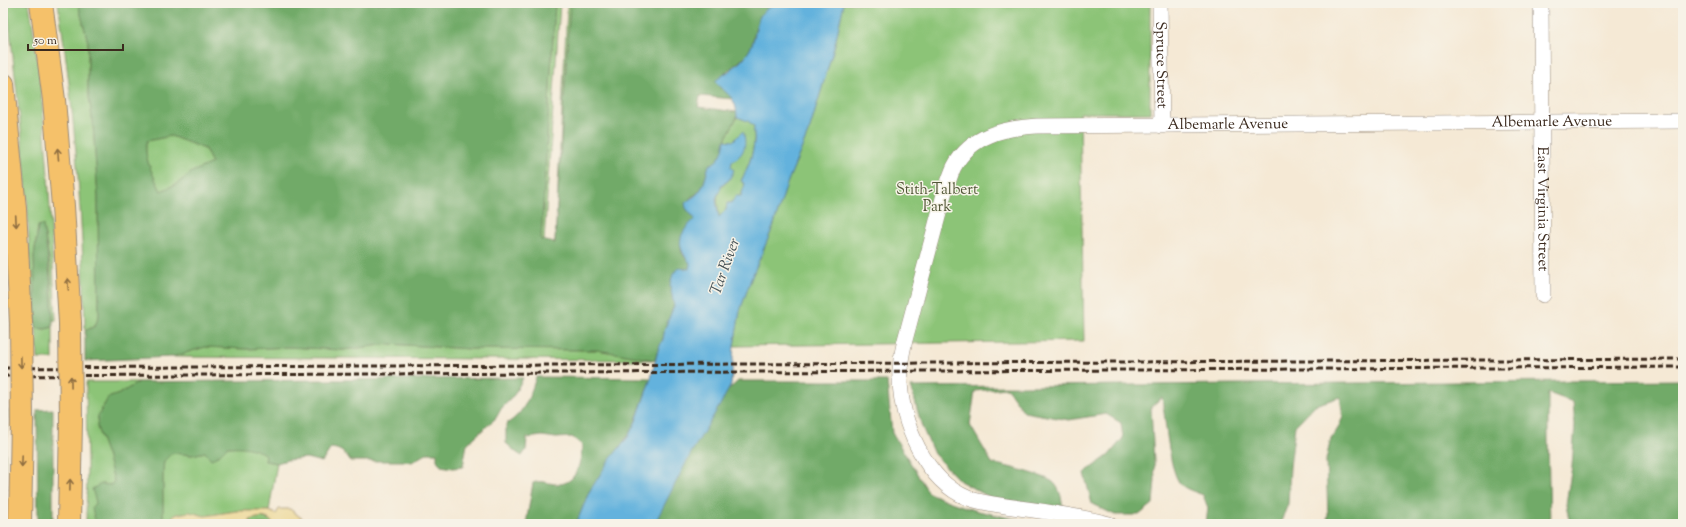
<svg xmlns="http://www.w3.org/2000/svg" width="1686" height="527" font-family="'Sorts Mill Goudy',serif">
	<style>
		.green { fill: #8cc477; stroke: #64774a }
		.forest { fill: #71aa68; stroke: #566a43; fill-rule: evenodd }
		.sand { fill: #eeda9e; stroke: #94825e }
		.water { fill: #63b2dd; stroke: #4f6e7e }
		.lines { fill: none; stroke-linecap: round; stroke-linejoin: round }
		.street-casing { stroke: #988a7a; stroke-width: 16 }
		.highway-casing { stroke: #988a7a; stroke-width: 24 }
		.street { stroke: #fff; stroke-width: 15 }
		.highway { stroke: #f5c16b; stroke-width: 22 }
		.rail { stroke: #3b2a1e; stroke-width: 3; stroke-dasharray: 6 3; stroke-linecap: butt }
		.highway-bridge-casing { stroke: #988a7a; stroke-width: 24; stroke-linecap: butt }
		.highway-bridge { stroke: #f5c16b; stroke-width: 22 }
		.oneway { stroke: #8f6e41 }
		.labels { text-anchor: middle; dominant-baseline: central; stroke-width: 3; stroke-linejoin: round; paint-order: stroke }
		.street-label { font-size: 15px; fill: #3b2a1e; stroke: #f7f3e8 }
		.park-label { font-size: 15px; fill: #535839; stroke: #f7f3e8 }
		.water-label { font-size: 16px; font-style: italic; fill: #475357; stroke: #f7f3e8 }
	</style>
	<rect width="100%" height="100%" fill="#f7f3e8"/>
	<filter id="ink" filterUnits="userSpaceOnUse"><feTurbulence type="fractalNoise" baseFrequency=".025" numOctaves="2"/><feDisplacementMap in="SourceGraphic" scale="8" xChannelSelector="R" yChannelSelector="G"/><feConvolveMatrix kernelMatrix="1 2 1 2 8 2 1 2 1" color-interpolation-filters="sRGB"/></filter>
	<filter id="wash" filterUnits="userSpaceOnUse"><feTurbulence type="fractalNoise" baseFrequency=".012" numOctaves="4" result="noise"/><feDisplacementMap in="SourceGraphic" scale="16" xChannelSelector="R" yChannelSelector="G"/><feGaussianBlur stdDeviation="0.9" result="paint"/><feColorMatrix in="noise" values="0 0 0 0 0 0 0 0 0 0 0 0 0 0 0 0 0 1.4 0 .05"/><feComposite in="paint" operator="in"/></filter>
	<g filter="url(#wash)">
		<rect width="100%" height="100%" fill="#f5e9d5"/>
		<!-- green -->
		<g class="green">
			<path d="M 7,3 L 29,3 C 47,107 50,215 56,320 L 53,321 C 52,289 51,255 42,225 L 38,226 L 34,257 L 36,328 L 45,329 L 53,327 L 53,359 L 38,359 L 36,328 L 32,316 L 27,195 L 21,130 Z"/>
			<path d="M 58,3 L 78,3 L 88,42 L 88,90 L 93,124 L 98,197 L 99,316 L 95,326 L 85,331 C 83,221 75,112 58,3 Z"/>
			<path d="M 555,3 L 560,3 L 544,241 L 541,240 Z"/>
			<path d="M 567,3 L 570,3 L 555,243 L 567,8 Z"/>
			<path d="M 844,3 L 1150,3 L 1150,113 L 1080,113 L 1084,341 L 734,346 L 740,311 L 751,279 L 773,227 L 788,181 L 810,128 L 835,44 Z"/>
			<path d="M 737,117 L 748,121 L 754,126 C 753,131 755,137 754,141 C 753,155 747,169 741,181 L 745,184 C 743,193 738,203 727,203 L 726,210 L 719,218 C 718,200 713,192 729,180 L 732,161 L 732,141 L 725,140 Z"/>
			<path d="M 171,136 L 205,149 L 212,163 L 192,172 L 177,184 L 161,191 C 154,177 142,156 147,141 Z"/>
			<path d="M 389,344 L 471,349 L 597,350 L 655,360 L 172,357 L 205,347 L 247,349 L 289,347 L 343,350 Z"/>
			<path d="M 86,382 L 139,382 L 119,394 L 108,398 L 98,416 L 97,427 L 108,458 L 114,481 L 111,485 L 101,484 L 96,503 L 95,524 L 86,524 L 87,467 Z"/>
			<path d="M 7,410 L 3,519 L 3,411 Z"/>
			<path d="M 243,446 L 256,448 L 266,455 L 265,461 L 277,463 L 269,511 L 236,511 L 205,516 L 189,512 L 174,515 L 169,524 L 163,524 L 163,469 L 164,461 L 172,453 L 192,455 L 205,452 L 218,456 L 227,447 Z"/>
			<path d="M 261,517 L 272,521 L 274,524 L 250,524 L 250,520 Z"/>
		</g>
		<!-- forest -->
		<g class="forest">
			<path d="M 78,3 L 555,3 L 541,240 L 555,243 L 570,3 L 775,3 L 775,4 C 752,14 758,30 750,49 C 745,60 733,65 725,73 C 722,76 722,83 720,88 L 729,93 L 733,99 L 700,96 L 698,107 L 737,112 L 737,117 L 725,140 L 723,152 L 716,162 L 709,165 C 705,178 704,192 691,197 L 686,208 L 695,219 C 686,227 678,242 682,253 C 684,257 688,260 690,263 L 689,269 L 684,268 L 670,285 L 674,306 L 665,328 L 663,339 L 658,350 L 655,360 L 597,350 L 471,349 L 389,344 L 343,350 L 289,347 L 247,349 L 205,347 L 172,357 L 85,361 L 85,331 L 95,326 L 99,316 L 98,197 L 93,124 L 88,90 L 88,42 ZM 171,136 L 205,149 L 212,163 L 192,172 L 177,184 L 161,191 C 154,177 142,156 147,141 Z"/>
			<path d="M 43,225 C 49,259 52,293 53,327 L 45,329 L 36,328 L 34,257 L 38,226 Z"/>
			<path d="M 536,377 L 651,378 L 633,428 L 589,492 L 576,524 L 526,524 L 533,483 C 540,480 547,483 555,484 C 577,486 581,462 582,445 L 572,437 L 556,438 L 542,436 L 527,438 L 526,450 L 522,456 L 517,453 L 506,443 L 506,424 C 524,414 530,396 536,377 Z"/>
			<path d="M 523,378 L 514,395 L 501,409 L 496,418 L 467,444 L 463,467 L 453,468 L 441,466 L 437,460 L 437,453 L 427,453 L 412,462 L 404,461 L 350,461 C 345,453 341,449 331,448 L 322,462 L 306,458 L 287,460 L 277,463 L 265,461 L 266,455 C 253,447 242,446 227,447 L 218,456 L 211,459 L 205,452 L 192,455 L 172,453 L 164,461 L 163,469 L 163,524 L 95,524 L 92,507 L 96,502 L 92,489 L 101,484 L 111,485 L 114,481 L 108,458 L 97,427 L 98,416 L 108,398 L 119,394 L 139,382 Z"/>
			<path d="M 1683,380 L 1683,524 L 1570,524 L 1566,504 L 1572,466 L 1575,425 L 1573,402 L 1548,393 L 1548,439 L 1550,524 L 1326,524 L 1328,516 L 1326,460 L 1331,438 L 1337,430 L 1343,417 L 1340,397 L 1315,405 L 1295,426 L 1290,467 L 1288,504 L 1280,524 L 1204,524 L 1206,523 L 1208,508 L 1203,495 C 1196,492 1183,489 1179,482 C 1169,468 1165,417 1162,397 L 1151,407 L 1155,480 L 1153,504 L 1139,515 L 1115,515 L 1092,504 L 1084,473 L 1109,455 L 1123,438 L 1121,423 L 1106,414 L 1069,420 L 1024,412 L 1007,388 L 975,391 L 970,425 L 992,463 C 1004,466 1046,475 1054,483 C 1061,490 1062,501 1063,509 L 991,498 L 960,481 L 934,454 L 922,427 L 911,387 Z"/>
			<path d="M 738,381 L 887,381 L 892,433 L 929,493 L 948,501 L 974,510 L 1037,524 L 645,524 L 708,409 Z"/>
			<path d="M 53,409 L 53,524 L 38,524 L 37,410 Z"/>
		</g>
		<!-- sand -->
		<path class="sand" d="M 279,509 L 290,509 L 309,524 L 274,524 C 267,515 259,517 250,520 L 250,524 L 169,524 L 174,515 L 189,512 L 205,516 L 236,511 L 269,511 L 276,514 Z"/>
		<!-- water -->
		<path class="water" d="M 775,3 L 844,3 L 835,44 L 810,128 L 788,181 L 773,227 L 751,279 L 740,311 L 734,346 L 731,385 L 720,405 L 691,453 L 657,519 L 651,524 L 576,524 L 589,492 L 608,462 L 628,437 L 636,421 L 651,378 L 658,350 L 663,339 L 665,328 L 674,306 L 670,285 L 673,274 L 678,268 L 689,269 L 690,263 C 675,245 678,234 695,219 L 686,208 L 685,203 C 689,199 695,197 698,193 C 705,185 706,175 709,165 C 721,161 723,151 725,140 L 733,141 L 743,131 C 747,144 745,155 732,161 L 731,168 L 734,170 L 729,180 L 722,185 L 716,199 L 719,217 L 726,210 L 727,203 L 731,203 L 736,196 L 741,196 L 745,184 L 741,181 C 747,170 753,155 754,142 C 755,137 753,131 754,126 L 748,121 L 737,117 C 736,95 727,96 715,81 C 727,72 743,63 750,49 C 759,31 752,14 774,5 Z"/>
	</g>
	<g filter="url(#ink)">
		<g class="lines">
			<!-- street casing -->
			<g class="street-casing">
				<g id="street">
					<path id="s1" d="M 1160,3 L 1162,126"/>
					<path id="s2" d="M 1541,3 L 1543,295"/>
					<path id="s3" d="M 1109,524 C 1079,516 1049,512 1019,508 C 1002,505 984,504 968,498 C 925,481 901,422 900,379 C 899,366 902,353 905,340 L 946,187 C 949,181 951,173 954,167 C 971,135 1004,128 1037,126 L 1683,121"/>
				</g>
			</g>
			<!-- highway casing -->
			<g class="highway-casing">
				<g id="highway">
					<path d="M 41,3 L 54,100 L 63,206 L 70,323"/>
					<path d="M 3,84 L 15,209 L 21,323"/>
					<path d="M 20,524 L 22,422"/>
					<path d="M 69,524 L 71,421"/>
				</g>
			</g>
			<!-- street -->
			<use href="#street" class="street"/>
			<!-- highway -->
			<use href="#highway" class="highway"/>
			<!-- rail -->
			<g class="rail">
				<path d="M 3,368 L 1683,359"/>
				<path d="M 3,376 L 1683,367"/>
			</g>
			<!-- highway-bridge casing -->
			<g class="highway-bridge-casing">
				<g id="highway-bridge">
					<path d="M 21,323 L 22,422"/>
					<path d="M 70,323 L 71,421"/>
				</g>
			</g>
			<!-- highway-bridge -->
			<use href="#highway-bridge" class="highway-bridge"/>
		</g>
		<!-- one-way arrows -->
		<defs><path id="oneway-shaft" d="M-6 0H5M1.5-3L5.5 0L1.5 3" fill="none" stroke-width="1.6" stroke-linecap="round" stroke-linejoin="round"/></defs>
		<g class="oneway">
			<use href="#oneway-shaft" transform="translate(58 154) rotate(-95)"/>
			<use href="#oneway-shaft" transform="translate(16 221) rotate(87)"/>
			<use href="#oneway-shaft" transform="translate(68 284) rotate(-93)"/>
			<use href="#oneway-shaft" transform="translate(21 362) rotate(89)"/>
			<use href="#oneway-shaft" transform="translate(71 382) rotate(-91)"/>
			<use href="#oneway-shaft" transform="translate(22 461) rotate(92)"/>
			<use href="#oneway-shaft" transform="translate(70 485) rotate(-89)"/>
		</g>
	</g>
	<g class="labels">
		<!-- street labels -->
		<g class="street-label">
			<text stroke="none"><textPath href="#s1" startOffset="62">Spruce Street</textPath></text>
			<text stroke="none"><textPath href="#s3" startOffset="1119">Albemarle Avenue</textPath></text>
			<text stroke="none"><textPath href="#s3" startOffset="795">Albemarle Avenue</textPath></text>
			<text stroke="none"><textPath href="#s2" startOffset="206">East Virginia Street</textPath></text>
		</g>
		<!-- park labels -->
		<g class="park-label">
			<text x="937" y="190">Stith-Talbert<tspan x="937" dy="17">Park</tspan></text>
		</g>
		<!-- water labels -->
		<g class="water-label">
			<text transform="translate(726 267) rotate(-70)">Tar River</text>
		</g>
	</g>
	<!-- margin -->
	<rect width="1686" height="527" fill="none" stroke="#f7f3e8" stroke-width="16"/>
	<!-- scale -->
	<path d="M28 44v6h95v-6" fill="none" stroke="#3b2a1e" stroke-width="2"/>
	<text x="34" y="44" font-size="12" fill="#3b2a1e" stroke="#f7f3e8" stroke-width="3" paint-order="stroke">50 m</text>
</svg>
